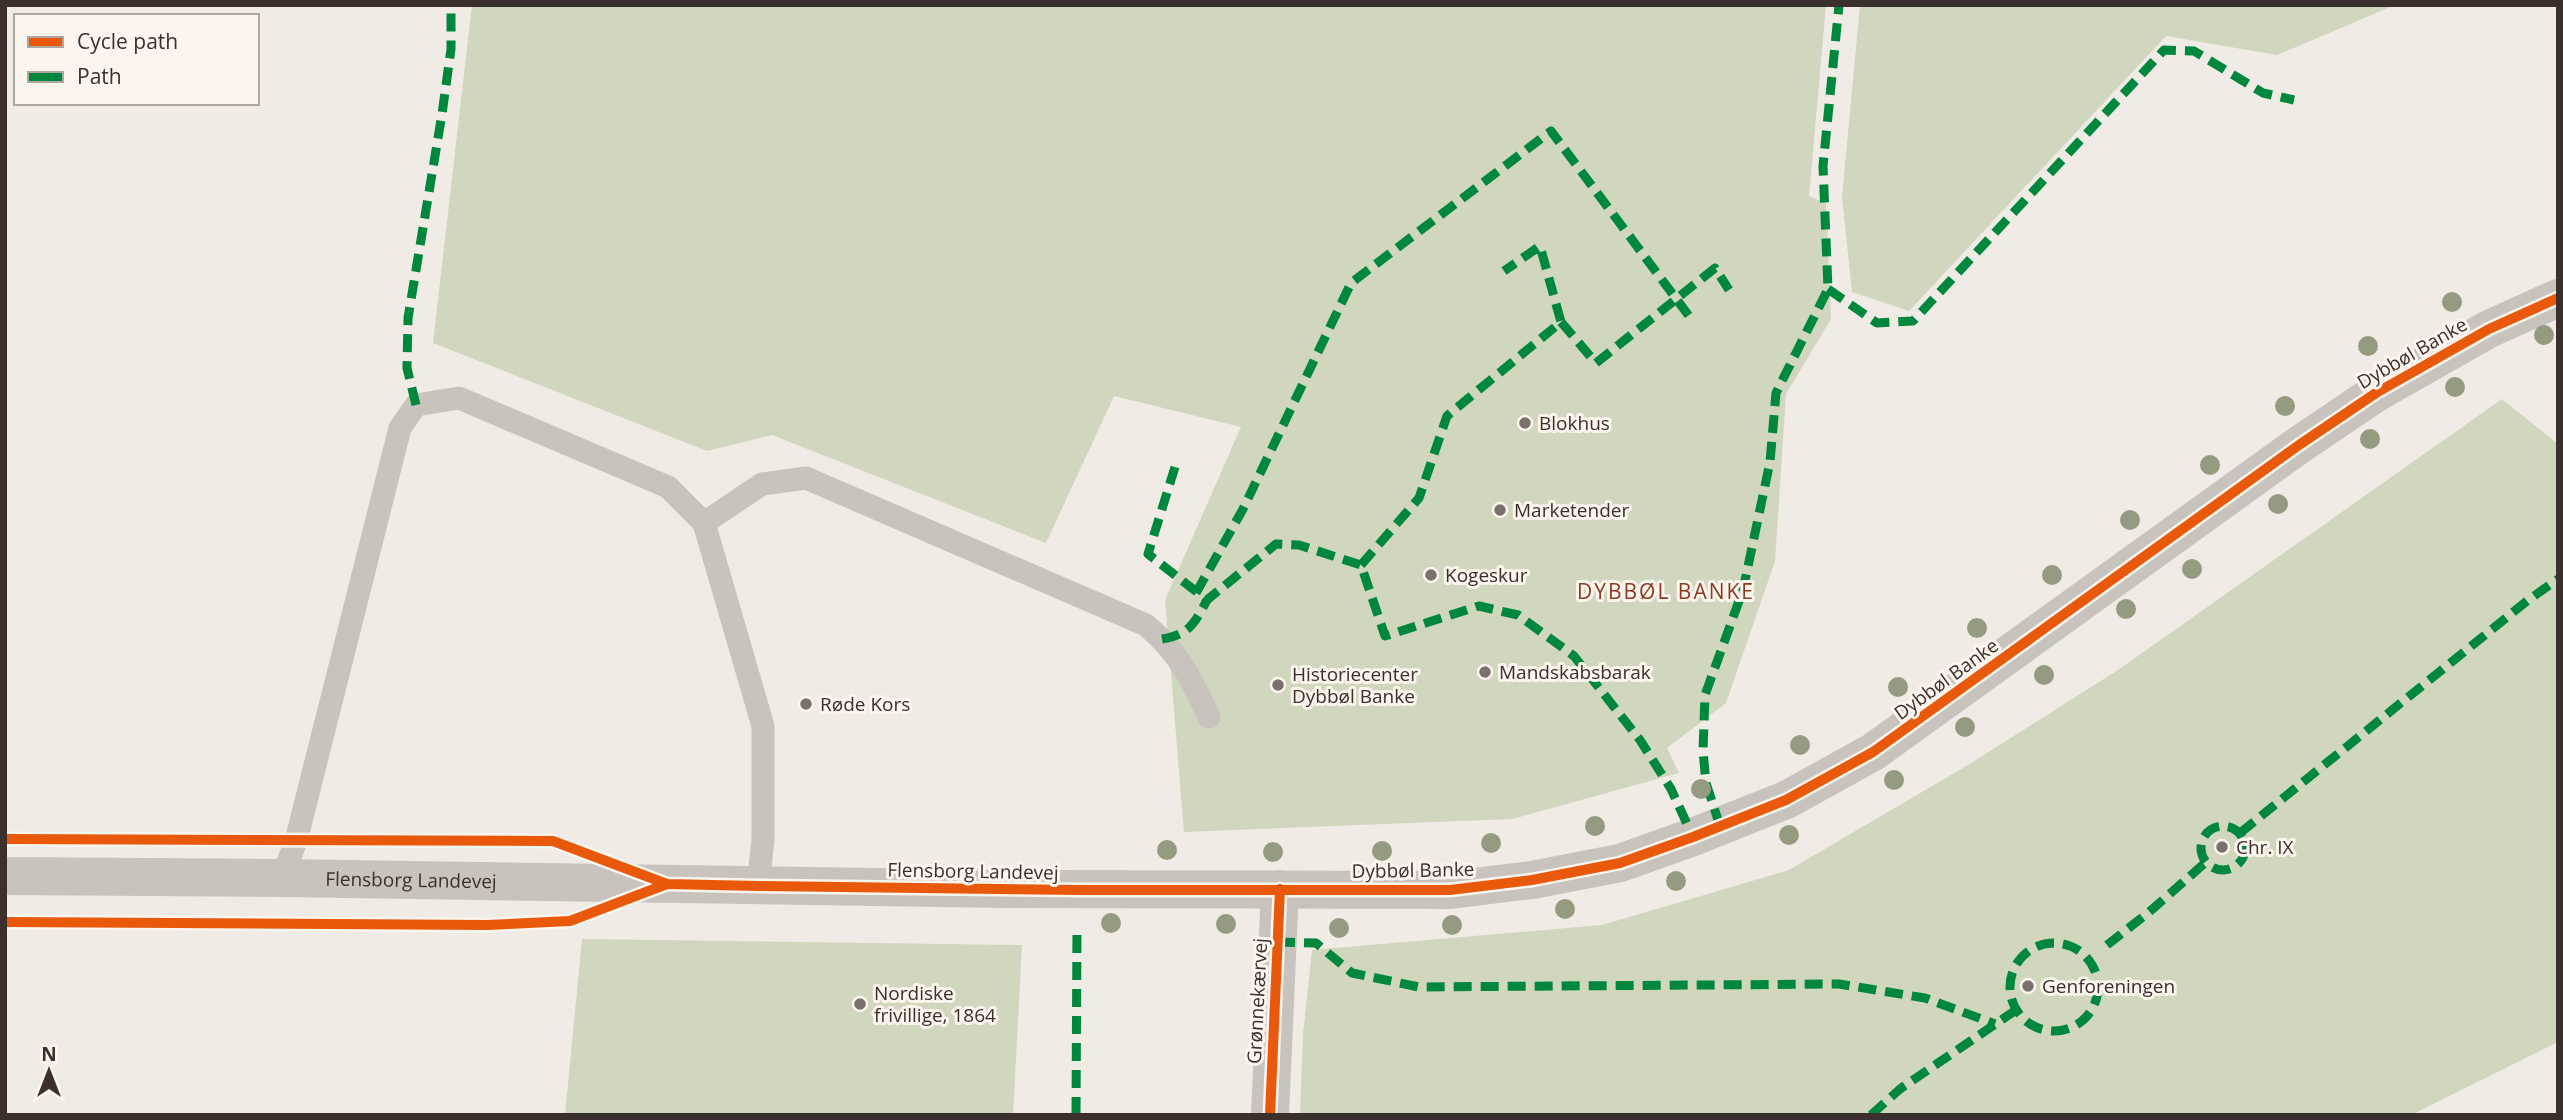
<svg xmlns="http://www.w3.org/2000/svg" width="2563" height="1120" font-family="'Open Sans',sans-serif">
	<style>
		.green { fill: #d1d6bf }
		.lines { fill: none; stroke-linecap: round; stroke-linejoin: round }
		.service { stroke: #c9c3be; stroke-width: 23 }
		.minor { stroke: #c9c3be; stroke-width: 38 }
		.tertiary { stroke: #c9c3be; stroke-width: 38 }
		.quiet { stroke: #00873e; stroke-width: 9; stroke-dasharray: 18 9; stroke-linecap: butt }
		.cycleway-casing { stroke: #fbf5ee; stroke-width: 15 }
		.cycleway { stroke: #e8590c; stroke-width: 10 }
		.tree { fill: #959b80 }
		.poi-dot { fill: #7a716c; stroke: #fbf5ee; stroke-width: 2.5 }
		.labels { text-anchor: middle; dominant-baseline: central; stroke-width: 6; stroke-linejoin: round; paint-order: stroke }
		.street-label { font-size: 19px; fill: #3b302b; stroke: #fbf5ee }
		.poi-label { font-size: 19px; fill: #3b302b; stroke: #fbf5ee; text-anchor: start }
		.neighbourhood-label { font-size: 21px; letter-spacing: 2px; fill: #8c3b22; stroke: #fbf5ee }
	</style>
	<rect width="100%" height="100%" fill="#f0ebe5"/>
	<!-- green -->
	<g class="green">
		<path d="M 472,5 L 1826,5 L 1809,196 L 1826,203 L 1831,319 L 1786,394 L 1775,561 L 1726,703 L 1667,748 L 1679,773 L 1512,819 L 1184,832 L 1165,600 L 1241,427 L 1114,396 L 1046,543 L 772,435 L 707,451 L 433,343 Z"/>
		<path d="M 1860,5 L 2395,5 L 2277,55 L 2166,36 L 1909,311 L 1852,292 L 1842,197 Z"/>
		<path d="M 2502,399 L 2558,444 L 2558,1042 L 2411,1115 L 1300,1115 L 1303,1034 L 1312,950 L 1602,925 L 1789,870 L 1968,765 L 2118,670 Z"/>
		<path d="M 582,939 L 1022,945 L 1013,1115 L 565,1115 Z"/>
	</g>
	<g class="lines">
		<!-- service -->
		<g class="service">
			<path d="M 704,523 L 762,484 L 806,478 L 1146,625 C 1181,655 1190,677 1209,717"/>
			<path d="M 282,878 L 296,841 L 400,428 L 416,405 L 459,398 L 668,487 L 704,523 L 763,726 L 763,839 L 758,886"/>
		</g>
		<!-- minor -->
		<path class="minor" d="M 1270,1115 L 1280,889"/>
		<!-- tertiary -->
		<path class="tertiary" id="s1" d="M 5,876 L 282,878 L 1004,889 L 1450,890 L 1532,880 L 1620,863 L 1693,837 L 1786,800 L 1873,752 L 2299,445 L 2376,393 L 2489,329 L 2558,298"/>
		<!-- quiet -->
		<g class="quiet">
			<path d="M 1828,289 L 1877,323 L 1913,321 L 2164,50 L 2194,51 L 2263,93 L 2294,100"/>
			<path d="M 1561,322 L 1596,363 L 1715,268 L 1729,290"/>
			<path d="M 416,405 L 407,368 L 408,318 L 442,114 L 451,49 L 451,5"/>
			<path d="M 1175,467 L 1148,554 L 1207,600 L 1276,544 L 1299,545 L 1361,565 L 1385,636 L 1479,606 L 1518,615 L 1574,656 L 1640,740 L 1671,789 L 1693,837"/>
			<path d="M 1361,565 L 1419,498 L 1447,416 L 1561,322 L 1540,246 L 1504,271"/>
			<path d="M 1196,593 L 1243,509 L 1351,283 L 1551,131 L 1692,320"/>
			<path d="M 1162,639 C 1190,634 1194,624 1207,600"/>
			<path d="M 1720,826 L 1706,783 L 1703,751 L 1705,695 L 1743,590 L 1770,462 L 1776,393 L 1828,289 L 1823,166 L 1839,5"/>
			<circle cx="2223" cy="848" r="22"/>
			<path d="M 2240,833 L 2527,601 L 2558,579"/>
			<path d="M 1277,942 L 1316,943 L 1352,973 L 1419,987 L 1839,984 L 1925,998 L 1995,1024"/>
			<circle cx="2054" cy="987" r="44"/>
			<path d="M 2107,945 L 2148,913 L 2206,862"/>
			<path d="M 1076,1115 L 1077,928"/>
			<path d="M 1871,1115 L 1900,1089 L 2016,1010"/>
		</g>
		<!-- cycleway casing -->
		<g class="cycleway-casing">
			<g id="cycleway">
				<path d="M 5,839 L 553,841 L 667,884 L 758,886 L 1079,890 L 1450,890 L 1532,880 L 1620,863 L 1693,837 L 1786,800 L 1873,752 L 2299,445 L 2376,393 L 2489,329 L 2558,298"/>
				<path d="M 5,922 L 487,925 L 570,921 L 667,884"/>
				<path d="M 1270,1115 L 1280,889"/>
			</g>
		</g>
		<!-- cycleway -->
		<use href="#cycleway" class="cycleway"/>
	</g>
	<!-- trees -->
	<g class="tree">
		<circle cx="2452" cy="302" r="10"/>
		<circle cx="2544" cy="335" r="10"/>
		<circle cx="2368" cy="346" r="10"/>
		<circle cx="2455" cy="387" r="10"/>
		<circle cx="2285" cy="406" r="10"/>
		<circle cx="2370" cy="439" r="10"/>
		<circle cx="2210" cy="465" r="10"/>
		<circle cx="2278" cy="504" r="10"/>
		<circle cx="2130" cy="520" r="10"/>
		<circle cx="2192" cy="569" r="10"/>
		<circle cx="2052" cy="575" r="10"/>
		<circle cx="2126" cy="609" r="10"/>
		<circle cx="1977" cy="628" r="10"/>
		<circle cx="2044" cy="675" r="10"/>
		<circle cx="1898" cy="687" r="10"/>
		<circle cx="1965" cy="727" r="10"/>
		<circle cx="1800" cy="745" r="10"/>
		<circle cx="1894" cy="780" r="10"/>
		<circle cx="1701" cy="789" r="10"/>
		<circle cx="1595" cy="826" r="10"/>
		<circle cx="1789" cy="835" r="10"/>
		<circle cx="1491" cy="843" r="10"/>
		<circle cx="1167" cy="850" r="10"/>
		<circle cx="1382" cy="851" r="10"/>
		<circle cx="1273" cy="852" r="10"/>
		<circle cx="1676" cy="881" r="10"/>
		<circle cx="1565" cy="909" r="10"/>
		<circle cx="1111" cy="923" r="10"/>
		<circle cx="1226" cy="924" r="10"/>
		<circle cx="1452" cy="925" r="10"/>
		<circle cx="1339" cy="928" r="10"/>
	</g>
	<!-- markers -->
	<g class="poi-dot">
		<circle cx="1525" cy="423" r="7"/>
		<circle cx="1500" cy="510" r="7"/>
		<circle cx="1431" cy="575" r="7"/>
		<circle cx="1485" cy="672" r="7"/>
		<circle cx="1278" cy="685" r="7"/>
		<circle cx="806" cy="704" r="7"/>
		<circle cx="2222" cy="847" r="7"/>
		<circle cx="2028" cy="986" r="7"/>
		<circle cx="860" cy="1004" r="7"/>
	</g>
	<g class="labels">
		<!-- street labels -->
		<g class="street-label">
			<text transform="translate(2412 353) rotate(-30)">Dybbøl Banke</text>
			<text transform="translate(1946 679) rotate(-36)">Dybbøl Banke</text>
			<text transform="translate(1413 870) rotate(-1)">Dybbøl Banke</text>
			<text transform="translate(973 871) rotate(1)">Flensborg Landevej</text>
			<text stroke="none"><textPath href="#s1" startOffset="406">Flensborg Landevej</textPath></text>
			<text transform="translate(1257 1001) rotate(-87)">Grønnekærvej</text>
		</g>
		<!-- poi labels -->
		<g class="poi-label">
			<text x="1539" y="423">Blokhus</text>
			<text x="1514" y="510">Marketender</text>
			<text x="1445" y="575">Kogeskur</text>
			<text x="1499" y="672">Mandskabsbarak</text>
			<text x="1292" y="674">Historiecenter<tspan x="1292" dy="22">Dybbøl Banke</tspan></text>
			<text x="820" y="704">Røde Kors</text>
			<text x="2236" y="847">Chr. IX</text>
			<text x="2042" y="986">Genforeningen</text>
			<text x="874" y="993">Nordiske<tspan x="874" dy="22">frivillige, 1864</tspan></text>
		</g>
		<!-- neighbourhood labels -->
		<g class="neighbourhood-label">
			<text x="1666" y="591">DYBBØL BANKE</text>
		</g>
	</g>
	<!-- border -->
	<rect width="2563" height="1120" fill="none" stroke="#3b302b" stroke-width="14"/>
	<!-- legend -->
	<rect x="14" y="14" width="245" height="91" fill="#fbf5ee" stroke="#aea6a0" stroke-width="2"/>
	<rect x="28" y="37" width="35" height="10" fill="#e8590c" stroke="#aea6a0" stroke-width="2"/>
	<text x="77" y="49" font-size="21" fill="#3b302b">Cycle path</text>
	<rect x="28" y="72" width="35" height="10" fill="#00873e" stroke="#aea6a0" stroke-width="2"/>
	<text x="77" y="84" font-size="21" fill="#3b302b">Path</text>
	<!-- north arrow -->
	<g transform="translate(49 1071)" stroke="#fbf5ee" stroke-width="5" paint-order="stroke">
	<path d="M0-5L12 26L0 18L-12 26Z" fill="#3b302b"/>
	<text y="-10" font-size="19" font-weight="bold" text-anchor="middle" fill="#3b302b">N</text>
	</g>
</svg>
